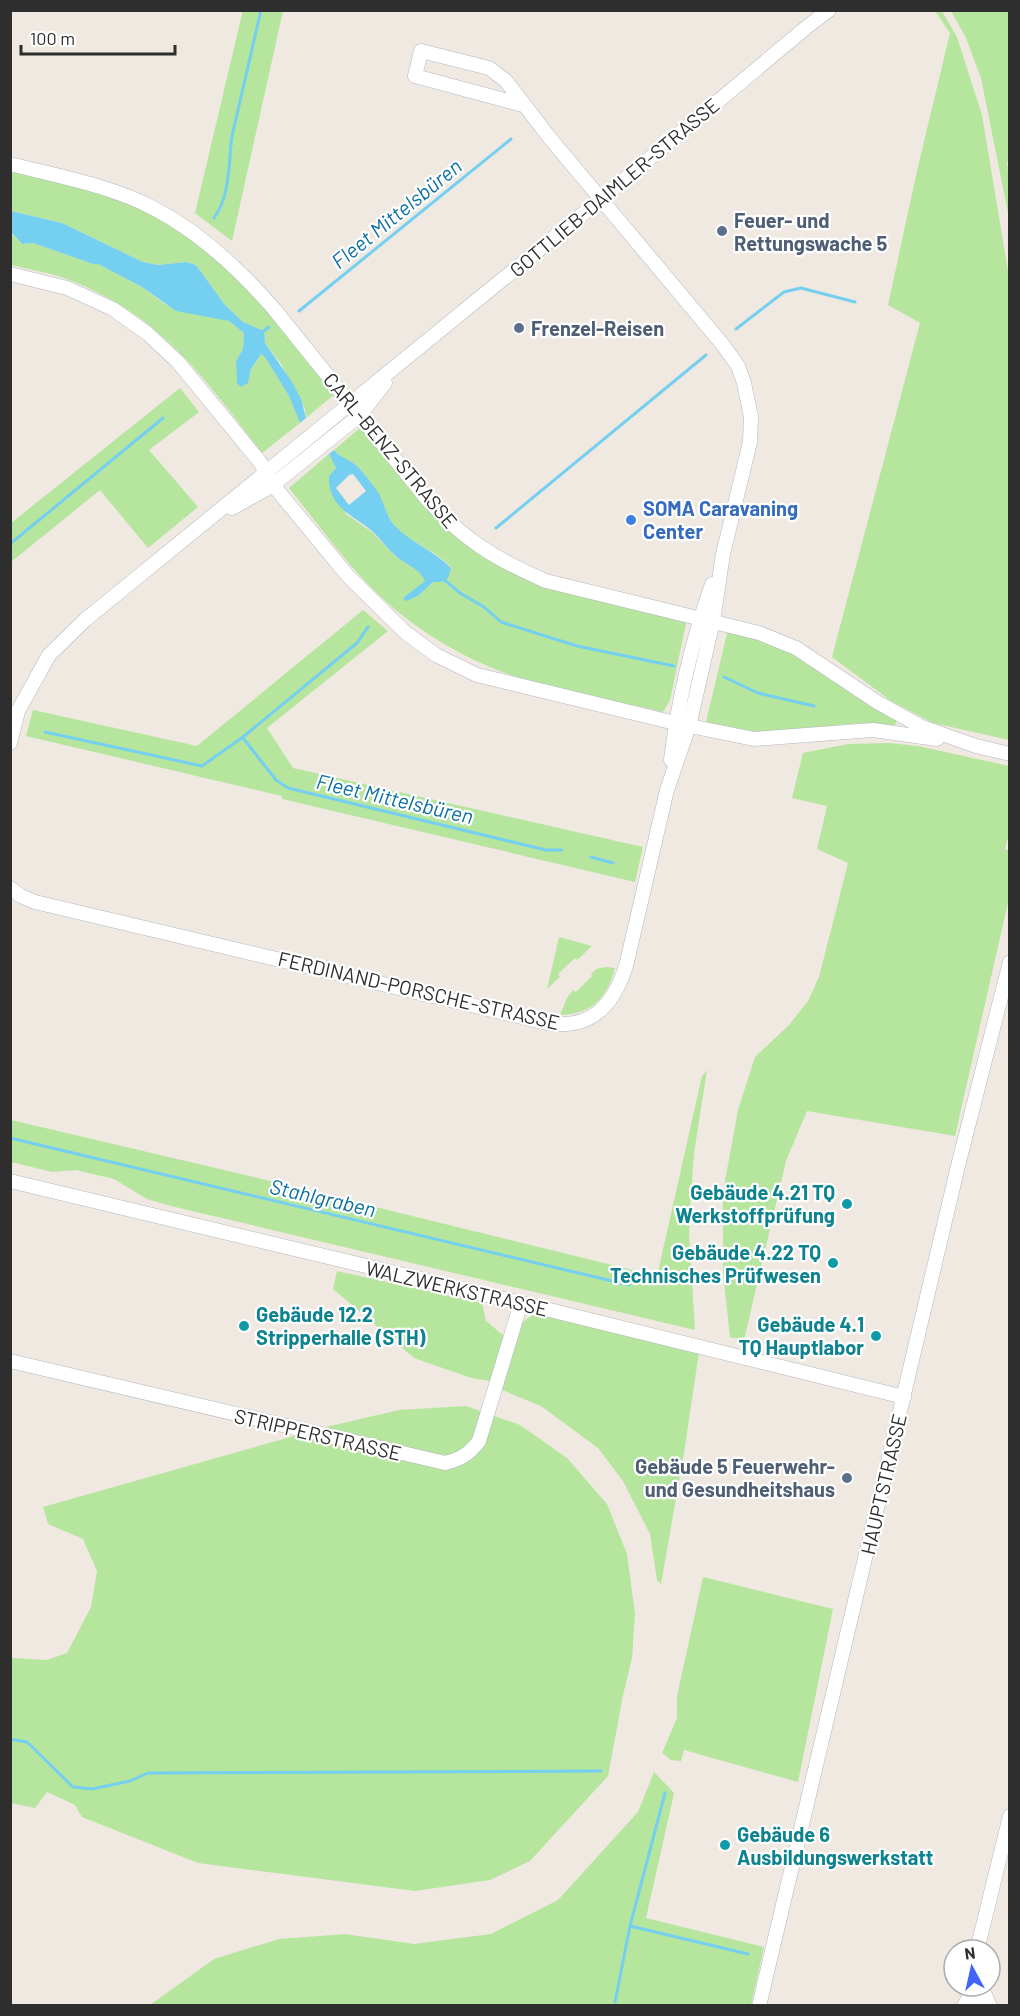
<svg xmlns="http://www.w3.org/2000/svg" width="1020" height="2016" font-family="Barlow,sans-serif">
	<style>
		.green { fill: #b6e59e }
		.water { fill: #75cff0; fill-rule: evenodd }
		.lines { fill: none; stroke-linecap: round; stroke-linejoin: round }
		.stream { stroke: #75cff0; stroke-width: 3 }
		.minor-casing { stroke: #b4b7c1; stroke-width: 15 }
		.minor { stroke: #fff; stroke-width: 14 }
		.service-dot { fill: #5c6f8a; stroke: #fff; stroke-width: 2 }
		.shop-dot { fill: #3f7fe0; stroke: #fff; stroke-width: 2 }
		.culture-dot { fill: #0f9aa8; stroke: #fff; stroke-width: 2 }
		.labels { text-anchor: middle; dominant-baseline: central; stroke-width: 4.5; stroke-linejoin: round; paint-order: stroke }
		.street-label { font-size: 20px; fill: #2e2e2e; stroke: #fff }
		.service-label { font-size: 20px; font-weight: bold; fill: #4e5e75; stroke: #fff; text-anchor: start }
		.shop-label { font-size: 20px; font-weight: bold; fill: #366cbe; stroke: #fff; text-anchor: start }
		.culture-label { font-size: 20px; font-weight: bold; fill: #0d838f; stroke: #fff; text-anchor: end }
		.water-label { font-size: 21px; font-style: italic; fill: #0d6fa3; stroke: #fff }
	</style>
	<rect width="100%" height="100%" fill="#efe9e1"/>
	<!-- green -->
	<g class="green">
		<path d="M 243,10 L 283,11 L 232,241 L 195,213 Z"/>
		<path d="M 935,11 L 942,11 L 957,37 L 982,115 L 1009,277 L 1009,740 L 933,723 L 891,701 L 832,657 L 920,323 L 888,305 L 917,171 L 950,33 Z"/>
		<path d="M 951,11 L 1009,11 L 1010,162 L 1007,162 L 1009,178 L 1009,218 L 981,78 L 966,38 Z"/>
		<path d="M 16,172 C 73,185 134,199 183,232 C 245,274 288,336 335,394 L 306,418 L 305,409 L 281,364 L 265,343 L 263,331 L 243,322 L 225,305 L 196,265 L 186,262 L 158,265 L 143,262 L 62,223 L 11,211 L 10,174 Z"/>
		<path d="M 10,232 L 22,244 L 33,243 L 93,264 L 98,264 L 142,287 L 166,305 L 229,321 L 244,333 L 243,349 L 236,361 L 248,383 L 251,369 L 261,354 L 265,356 L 289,396 L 300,423 L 262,453 C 205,379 163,317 72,281 C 53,273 31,270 11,265 Z"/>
		<path d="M 180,388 L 199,412 L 149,450 L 198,507 L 148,548 L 100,490 L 11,562 L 11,523 Z"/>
		<path d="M 362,426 L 487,558 L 687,619 L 670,700 L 663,712 C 608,699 548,691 495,669 C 460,655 426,635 397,611 C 355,577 323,530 289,488 L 329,454 L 336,468 L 329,476 L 346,514 L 372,532 L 396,557 L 423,574 L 426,581 L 403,598 L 418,596 L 433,582 L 441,582 L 451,567 C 435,550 410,543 394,525 C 384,514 382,496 372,484 C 367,478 362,471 357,466 C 349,459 339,457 334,450 Z"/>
		<path d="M 363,610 L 388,631 L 267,728 L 293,768 L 643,847 L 635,882 L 282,799 L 282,796 L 26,736 L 33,710 L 197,746 Z"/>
		<path d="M 728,629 L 792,649 L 896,718 L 896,723 L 893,726 C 850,718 809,732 766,732 C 746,731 725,726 706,722 Z"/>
		<path d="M 889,743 L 918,746 L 1009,766 L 1009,834 L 1005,849 L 1009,851 L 1009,898 L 955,1136 L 807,1111 L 786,1161 L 744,1340 L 730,1337 L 723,1273 L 723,1192 L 738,1110 L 755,1057 L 789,1025 L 808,1001 L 819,977 L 848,863 L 817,849 L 827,806 L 792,798 L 803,753 L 848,744 Z"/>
		<path d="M 559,937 L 592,946 L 577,960 L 575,958 L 558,974 L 560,977 L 547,989 Z"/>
		<path d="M 606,967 L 615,968 C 607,998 592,1014 560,1015 L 567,998 L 573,990 L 576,992 L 592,976 L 591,974 L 596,969 Z"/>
		<path d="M 707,1070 L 694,1153 L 691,1194 L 689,1233 L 695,1330 L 171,1206 L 147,1199 L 114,1179 L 76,1170 L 52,1172 L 11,1162 L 11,1120 L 262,1179 L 657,1276 L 702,1076 Z"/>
		<path d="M 337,1271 L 482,1303 L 486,1321 L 504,1336 L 490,1381 L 471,1378 L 414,1358 L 333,1289 Z"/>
		<path d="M 539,1314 L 699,1352 L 684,1453 L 661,1584 L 657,1580 L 650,1534 L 623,1481 L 598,1448 L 541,1406 L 502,1390 L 520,1327 C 525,1319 530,1315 539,1314 Z"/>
		<path d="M 466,1406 L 520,1425 L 567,1458 L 607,1504 L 627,1554 L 635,1614 L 632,1658 L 623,1695 L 608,1776 L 530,1861 L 490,1880 L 415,1891 L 198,1863 L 82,1817 L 75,1805 L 47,1792 L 35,1808 L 11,1803 L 11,1659 L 13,1658 L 47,1660 L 67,1653 L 91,1607 L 97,1571 L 83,1539 L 48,1524 L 43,1507 L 326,1427 L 399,1410 Z"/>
		<path d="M 703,1577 L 833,1609 L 798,1782 L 684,1750 L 681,1761 L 671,1760 L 662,1753 L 677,1718 L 677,1696 Z"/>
		<path d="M 654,1772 L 674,1793 L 646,1918 L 764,1947 L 751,2005 L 150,2005 L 214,1959 L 279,1939 L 345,1934 L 414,1944 L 491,1934 L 558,1900 L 638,1812 Z"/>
	</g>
	<!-- water -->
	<g class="water">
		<path d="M 11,211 L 62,223 L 143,262 L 158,265 L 186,262 L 196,265 L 225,305 L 243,322 L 264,331 L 265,343 L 292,382 L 301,399 L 306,418 L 300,423 L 289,396 L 265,357 L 261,354 L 251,369 L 248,383 L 241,387 L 237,383 L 236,361 L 243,349 L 244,333 L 229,321 L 176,311 L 142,287 L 98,264 L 93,264 L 33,243 L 22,244 L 11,232 Z"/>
		<path d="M 334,450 C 339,457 349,459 357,466 C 363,472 369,480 375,488 C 384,499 385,515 394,525 C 411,543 435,551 451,568 L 448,578 L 441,582 L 433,582 L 418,596 L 406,601 L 403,598 L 425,581 C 421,570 407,565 398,558 C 388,550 381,539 372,531 C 351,514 328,507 329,476 L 336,468 L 329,454 ZM 353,474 L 366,491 L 349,505 L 336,488 L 349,475 Z"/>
	</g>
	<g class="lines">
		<!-- stream -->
		<g class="stream">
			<path d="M 214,218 C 231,194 228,164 232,136 L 261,10"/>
			<path d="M 299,311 L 511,139"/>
			<path d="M 736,329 L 784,292 L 801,288 L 855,302"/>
			<path d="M 261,333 L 269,327"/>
			<path d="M 496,528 L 706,355"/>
			<path d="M 10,544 L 163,418"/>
			<path d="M 442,578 L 460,593 L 484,607 L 501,622 L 577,646 L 674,666"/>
			<path d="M 724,677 L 758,693 L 814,706"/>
			<path d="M 45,732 L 202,766 L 243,737 L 357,643 L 368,627"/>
			<path d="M 243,738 L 276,780 L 288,788 L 546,850 L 562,850"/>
			<path d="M 591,857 L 613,863"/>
			<path d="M 10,1138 L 629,1285"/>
			<path d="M 10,1739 L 27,1742 L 73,1787 L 92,1789 L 130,1781 L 148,1773 L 601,1771"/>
			<path d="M 630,1926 L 748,1954"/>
			<path d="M 615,2002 L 630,1926 L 665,1793"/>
		</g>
		<!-- minor casing -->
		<g class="minor-casing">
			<g id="minor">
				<path d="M 10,164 C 57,176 113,186 155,209 C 201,233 240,270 274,309 L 427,499 C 464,540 495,559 546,581 L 759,633 L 796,648 L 877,702 L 922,727 L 976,746 L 1010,754"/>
				<path d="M 10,274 L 67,288 L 113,309 L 148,334 L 178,362 L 260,462 L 273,485 L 348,576 L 406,633 L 436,655 L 477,675 L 675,723 L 754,739 L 873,730 L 937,739"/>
				<path d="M 232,508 L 273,485 L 360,415 L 385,383"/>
				<path d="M 10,743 L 18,711 L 49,655 L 85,620 L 601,199 L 808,26 L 829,10"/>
				<path d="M 671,760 C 678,701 692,641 712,584"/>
				<path d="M 10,888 L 21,896 L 35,902 L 547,1023 C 591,1030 613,1006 626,966 L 667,790 L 689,726 L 713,621 L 723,554 L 750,442 L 751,417 L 744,383 L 738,366 L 723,345 L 549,137 L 506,81 L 489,68 L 421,51 L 415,76 L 523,105"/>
				<path d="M 10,1181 L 521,1303 L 904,1397"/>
				<path d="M 10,1361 L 445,1463 C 461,1459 469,1454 479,1441 L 521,1303"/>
				<path d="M 977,1950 L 1010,1816"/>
				<path d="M 971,1986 L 979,2006"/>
				<path d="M 981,1986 L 990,2006"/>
				<path d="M 759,2006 L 958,1166 L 1010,962"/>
				<path d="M 964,2006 L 972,1993"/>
			</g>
		</g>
		<!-- minor -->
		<use href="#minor" class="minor"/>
	</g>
	<!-- markers -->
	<g class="service-dot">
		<circle cx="722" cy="231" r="6"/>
		<circle cx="519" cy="328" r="6"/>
		<circle cx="847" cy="1478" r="6"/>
	</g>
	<circle class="shop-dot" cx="631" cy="520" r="6"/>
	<g class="culture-dot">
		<circle cx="847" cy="1204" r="6"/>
		<circle cx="833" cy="1263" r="6"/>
		<circle cx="244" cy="1326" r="6"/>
		<circle cx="876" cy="1336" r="6"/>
		<circle cx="725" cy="1845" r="6"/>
	</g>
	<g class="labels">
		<!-- street labels -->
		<g class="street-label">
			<text transform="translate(614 187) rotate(-40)">GOTTLIEB-DAIMLER-STRASSE</text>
			<text transform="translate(391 450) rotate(50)">CARL-BENZ-STRASSE</text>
			<text transform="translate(419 990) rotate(13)">FERDINAND-PORSCHE-STRASSE</text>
			<text transform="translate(457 1288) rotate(13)">WALZWERKSTRASSE</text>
			<text transform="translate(318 1434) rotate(13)">STRIPPERSTRASSE</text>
			<text transform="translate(883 1484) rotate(-77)">HAUPTSTRASSE</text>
		</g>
		<!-- service labels -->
		<g class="service-label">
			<text x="734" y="220">Feuer- und<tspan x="734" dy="23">Rettungswache 5</tspan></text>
			<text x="531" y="328">Frenzel-Reisen</text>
			<text x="835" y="1466" text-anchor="end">Gebäude 5 Feuerwehr-<tspan x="835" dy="23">und Gesundheitshaus</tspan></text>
		</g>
		<!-- shop labels -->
		<g class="shop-label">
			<text x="643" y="508">SOMA Caravaning<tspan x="643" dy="23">Center</tspan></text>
		</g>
		<!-- culture labels -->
		<g class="culture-label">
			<text x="835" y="1192">Gebäude 4.21 TQ<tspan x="835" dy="23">Werkstoffprüfung</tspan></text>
			<text x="821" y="1252">Gebäude 4.22 TQ<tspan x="821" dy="23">Technisches Prüfwesen</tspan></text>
			<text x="256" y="1314" text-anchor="start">Gebäude 12.2<tspan x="256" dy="23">Stripperhalle (STH)</tspan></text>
			<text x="864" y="1324">Gebäude 4.1<tspan x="864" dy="23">TQ Hauptlabor</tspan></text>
			<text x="737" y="1834" text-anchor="start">Gebäude 6<tspan x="737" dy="23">Ausbildungswerkstatt</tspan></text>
		</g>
		<!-- water labels -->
		<g class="water-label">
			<text transform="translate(396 213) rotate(-39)">Fleet Mittelsbüren</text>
			<text transform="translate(395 798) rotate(13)">Fleet Mittelsbüren</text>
			<text transform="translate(323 1197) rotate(13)">Stahlgraben</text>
		</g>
	</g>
	<!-- border -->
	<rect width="1020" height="2016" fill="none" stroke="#2e2e2e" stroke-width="24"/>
	<!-- north arrow -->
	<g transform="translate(972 1968) rotate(352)"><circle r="28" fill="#ffffff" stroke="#ababab" stroke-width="1.5"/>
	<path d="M0-4.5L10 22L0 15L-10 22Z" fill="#4264fb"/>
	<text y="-9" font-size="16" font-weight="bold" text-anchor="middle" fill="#2e2e2e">N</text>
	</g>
	<!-- scale -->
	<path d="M21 45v9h154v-9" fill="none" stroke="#2e2e2e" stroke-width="3"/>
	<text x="30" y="45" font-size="18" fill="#2e2e2e" stroke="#ffffff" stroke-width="4.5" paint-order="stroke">100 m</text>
</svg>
